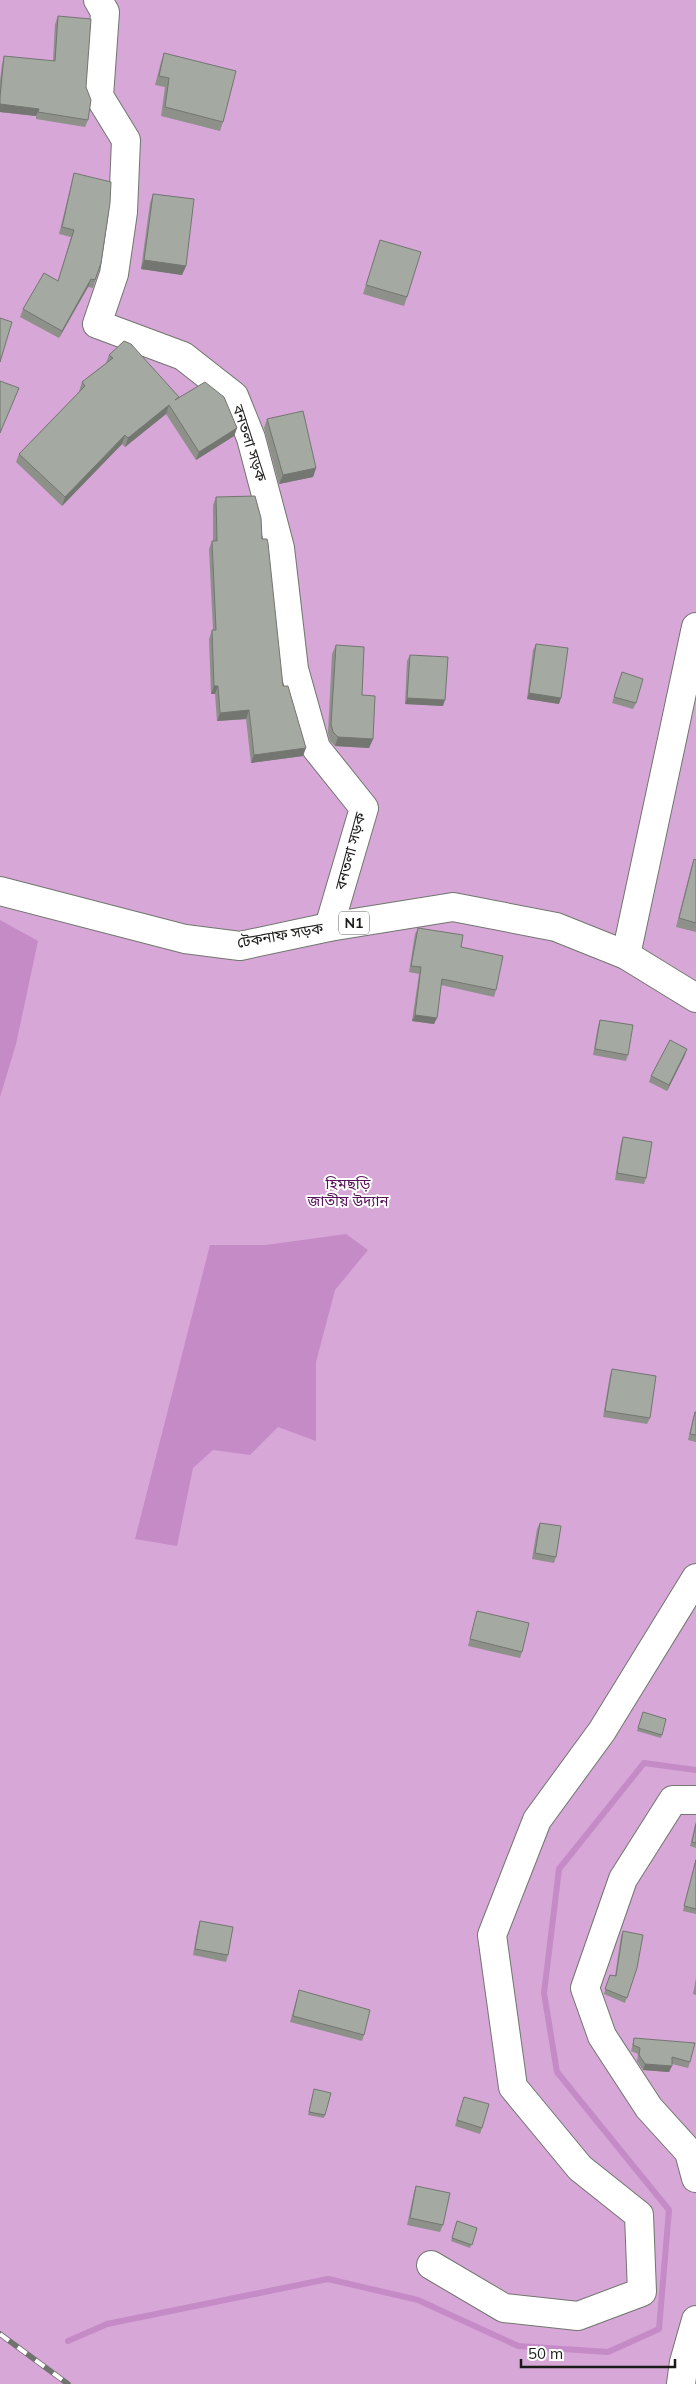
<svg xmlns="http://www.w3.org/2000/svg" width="696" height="2384" font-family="Mulish,'Noto Sans Bengali',sans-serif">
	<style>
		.green { fill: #d6a7d7 }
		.water { fill: #c58bc7 }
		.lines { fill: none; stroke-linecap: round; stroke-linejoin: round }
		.stream { stroke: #c58bc7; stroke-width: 6 }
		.minor-casing { stroke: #71766e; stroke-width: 30 }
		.highway-casing { stroke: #71766e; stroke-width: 30 }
		.minor { stroke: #fff; stroke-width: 28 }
		.highway { stroke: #fff; stroke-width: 28 }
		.rail-casing { stroke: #6f736e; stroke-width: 5.5 }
		.rail { stroke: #fff; stroke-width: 4; stroke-dasharray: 11; stroke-linecap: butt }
		.wall { fill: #8d918a }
		.shaded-wall { fill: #737671 }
		.building { fill: #a4a9a1; stroke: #737671 }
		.labels { text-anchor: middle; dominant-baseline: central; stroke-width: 4; stroke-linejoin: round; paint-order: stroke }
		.shield { fill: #fff; stroke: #5f605e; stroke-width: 1 }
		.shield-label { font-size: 14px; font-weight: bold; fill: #1a1c19 }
		.street-label { font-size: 15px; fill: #1a1c19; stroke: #fff }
		.park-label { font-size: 15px; fill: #57115b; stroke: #fff }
	</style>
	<rect width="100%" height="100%" fill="#dae0d7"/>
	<!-- green -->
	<rect class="green" x="0" y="0" width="696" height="2384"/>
	<!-- water -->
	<g class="water">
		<path d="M 0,920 L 38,941 L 16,1044 L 0,1097 Z"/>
		<path d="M 346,1234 L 368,1250 L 335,1290 L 316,1362 L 316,1441 L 278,1427 L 250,1455 L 213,1450 L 193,1468 L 177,1546 L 135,1539 L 210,1245 L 266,1245 Z"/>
	</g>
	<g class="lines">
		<!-- stream -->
		<path class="stream" d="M 68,2341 L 107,2324 L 328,2279 L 418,2300 L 518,2346 L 608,2352 L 659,2329 L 669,2210 L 557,2072 L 544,1993 L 559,1869 L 644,1763 L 696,1770"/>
		<!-- minor casing -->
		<g class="minor-casing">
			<g id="minor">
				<path d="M 98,0 L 105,12 L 99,96 L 126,140 L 123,212 L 114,274 L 97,324 L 183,356 L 234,396 L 251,438 L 280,548 L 294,669 L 316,748 L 364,808 L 329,927"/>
				<path d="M 626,955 L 696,627"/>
				<path d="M 696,1800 L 673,1800 L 623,1879 L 585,1988 L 602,2036 L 649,2108 L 689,2152 L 696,2178"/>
				<path d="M 431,2265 L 504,2308 L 578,2316 L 642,2292 L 639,2215 L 580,2168 L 513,2087 L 492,1935 L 537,1820 L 602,1731 L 696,1578"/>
				<path d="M 681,2384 L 684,2362 L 696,2320"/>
			</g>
		</g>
		<!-- highway casing -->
		<g class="highway-casing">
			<path id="highway" d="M 0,891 L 185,939 L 240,946 L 329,927 L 453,907 L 556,927 L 626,955 L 696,998"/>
		</g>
		<!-- minor -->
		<use href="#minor" class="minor"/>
		<!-- highway -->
		<use href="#highway" class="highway"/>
		<!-- rail casing -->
		<g class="rail-casing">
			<path id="rail" d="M 0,2334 L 68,2384"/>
		</g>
		<!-- rail -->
		<use href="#rail" class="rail"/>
	</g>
	<!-- wall -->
	<g class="wall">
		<path d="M 58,16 L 86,87 L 88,120 L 85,127 L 36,119 L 36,116 L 0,112 L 0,80 L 2,64 L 4,56 L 53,61 L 55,24 Z"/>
		<path d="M 164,53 L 223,122 L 220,131 L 161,116 L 165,87 L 155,85 L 161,62 Z"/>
		<path d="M 74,173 L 101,263 L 93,288 L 88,287 L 59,338 L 20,317 L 23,309 L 58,281 L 71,237 L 59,234 L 72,181 Z"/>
		<path d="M 153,194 L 186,266 L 182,275 L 141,269 L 150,203 Z"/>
		<path d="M 380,240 L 407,297 L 404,306 L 363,294 Z"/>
		<path d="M 109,355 L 179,397 L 237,428 L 234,436 L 196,460 L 166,414 L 125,447 L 122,444 L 62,506 L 16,462 L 19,454 L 80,392 L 79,391 L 82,382 L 106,363 Z"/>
		<path d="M 267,419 L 316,468 L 313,477 L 279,484 L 264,428 Z"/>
		<path d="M 216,497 L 262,539 L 283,686 L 303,756 L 251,763 L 246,719 L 217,721 L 215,694 L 211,694 L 209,639 L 212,630 L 213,630 L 209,549 L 212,541 L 213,541 L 213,505 Z"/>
		<path d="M 536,644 L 559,704 L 527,699 L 533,650 Z"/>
		<path d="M 336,645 L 362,695 L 373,739 L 369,748 L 335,746 L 330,741 L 328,733 L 332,654 Z"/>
		<path d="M 410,655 L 443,706 L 405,704 L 407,661 Z"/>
		<path d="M 620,678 L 636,703 L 633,709 L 612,703 Z"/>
		<path d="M 694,859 L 696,860 L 696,932 L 676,927 L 691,868 Z"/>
		<path d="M 418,928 L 461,947 L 496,990 L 494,997 L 441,985 L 434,1024 L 412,1021 L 419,974 L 409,972 L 415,934 Z"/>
		<path d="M 600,1020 L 628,1055 L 626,1061 L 593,1055 L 598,1026 Z"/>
		<path d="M 685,1055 L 667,1091 L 649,1082 L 651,1076 Z"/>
		<path d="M 623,1137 L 646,1178 L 644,1184 L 615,1180 L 621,1143 Z"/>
		<path d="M 612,1369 L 650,1418 L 647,1424 L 603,1417 L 610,1375 Z"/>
		<path d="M 695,1412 L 696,1412 L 696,1442 L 688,1440 L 693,1418 Z"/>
		<path d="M 540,1523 L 556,1557 L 554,1563 L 532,1559 L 537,1529 Z"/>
		<path d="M 477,1611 L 522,1652 L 520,1658 L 468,1646 Z"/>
		<path d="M 643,1712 L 666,1719 L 661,1738 L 637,1731 Z"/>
		<path d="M 696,1821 L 696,1848 L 690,1846 Z"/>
		<path d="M 696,1858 L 696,1914 L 683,1911 Z"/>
		<path d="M 200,1921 L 228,1955 L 226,1962 L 193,1955 L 198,1927 Z"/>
		<path d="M 623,1931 L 637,1968 L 625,2003 L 604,1994 L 610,1975 L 615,1976 L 621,1936 Z"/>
		<path d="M 696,1978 L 696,1995 L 693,1994 Z"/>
		<path d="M 299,1990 L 364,2035 L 362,2041 L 290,2022 Z"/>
		<path d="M 634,2038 L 690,2062 L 688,2068 L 672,2064 L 669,2072 L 643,2070 L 637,2061 L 638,2054 L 631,2051 Z"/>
		<path d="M 314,2089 L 325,2115 L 324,2118 L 308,2115 Z"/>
		<path d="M 462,2103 L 482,2128 L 480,2134 L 455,2126 Z"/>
		<path d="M 416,2186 L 443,2225 L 440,2232 L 407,2225 L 414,2192 Z"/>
		<path d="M 457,2221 L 477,2228 L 470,2248 L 451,2241 Z"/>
	</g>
	<!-- shaded-wall -->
	<g class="shaded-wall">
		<path d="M 0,104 L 39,109 L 36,116 L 0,112 Z"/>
		<path d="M 144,260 L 186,266 L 182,275 L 141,269 Z"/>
		<path d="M 91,279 L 88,287 L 59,338 L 62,331 Z"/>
		<path d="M 169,405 L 166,414 L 125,447 L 128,438 Z"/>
		<path d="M 237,428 L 234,436 L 196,460 L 199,452 Z"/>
		<path d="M 125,435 L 122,444 L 62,506 L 65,497 Z"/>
		<path d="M 316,468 L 313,477 L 279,484 L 283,475 Z"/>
		<path d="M 214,686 L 218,686 L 215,694 L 211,694 Z"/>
		<path d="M 529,693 L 561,698 L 559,704 L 527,699 Z"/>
		<path d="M 407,698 L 445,700 L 443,706 L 405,704 Z"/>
		<path d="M 249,710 L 246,719 L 217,721 L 220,713 Z"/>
		<path d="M 338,737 L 373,739 L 369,748 L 335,746 Z"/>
		<path d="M 306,748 L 303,756 L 251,763 L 254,755 Z"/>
		<path d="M 415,1015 L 437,1018 L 434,1024 L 412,1021 Z"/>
		<path d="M 687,1049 L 685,1055 L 667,1091 L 669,1085 Z"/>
		<path d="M 645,2064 L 672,2066 L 669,2072 L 643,2070 Z"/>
	</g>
	<!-- building -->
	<g class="building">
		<path d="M 58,16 L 91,19 L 86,87 L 91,100 L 88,120 L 38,112 L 39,109 L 0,104 L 0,97 L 4,56 L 55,61 Z"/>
		<path d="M 164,53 L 236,71 L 223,122 L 165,107 L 169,78 L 159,76 Z"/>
		<path d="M 74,173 L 111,182 L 110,203 L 101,263 L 95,280 L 91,279 L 62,331 L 23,309 L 44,273 L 58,281 L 74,230 L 62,227 Z"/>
		<path d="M 153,194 L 194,199 L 186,266 L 144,260 Z"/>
		<path d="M 380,240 L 421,252 L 407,297 L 366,285 Z"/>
		<path d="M 0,318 L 12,322 L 0,362 Z"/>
		<path d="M 124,341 L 131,344 L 179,397 L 175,400 L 205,382 L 224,397 L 237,428 L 199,452 L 169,405 L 128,438 L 125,435 L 65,497 L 19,454 L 85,386 L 82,382 L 113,358 L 109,355 Z"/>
		<path d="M 0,381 L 19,388 L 0,433 Z"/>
		<path d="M 303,411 L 316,468 L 283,475 L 267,419 Z"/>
		<path d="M 255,496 L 261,518 L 262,539 L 267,539 L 268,543 L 283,686 L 288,686 L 306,748 L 254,755 L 249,710 L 220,713 L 218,686 L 214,686 L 212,630 L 216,630 L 212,541 L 217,541 L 216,497 Z"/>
		<path d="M 536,644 L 568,648 L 561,698 L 529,693 Z"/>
		<path d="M 336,645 L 364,647 L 362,695 L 375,696 L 373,739 L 338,737 L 333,732 L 331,724 Z"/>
		<path d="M 410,655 L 448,657 L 445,700 L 407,698 Z"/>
		<path d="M 622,672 L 643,679 L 636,703 L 614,697 Z"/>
		<path d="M 694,859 L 696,860 L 696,923 L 679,918 Z"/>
		<path d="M 418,928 L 463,935 L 461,947 L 503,956 L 496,990 L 442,979 L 437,1018 L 415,1015 L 421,967 L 411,966 Z"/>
		<path d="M 600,1020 L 633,1025 L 628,1055 L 595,1049 Z"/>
		<path d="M 670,1040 L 687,1049 L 669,1085 L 651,1076 Z"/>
		<path d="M 623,1137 L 652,1142 L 646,1178 L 617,1173 Z"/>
		<path d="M 612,1369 L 656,1376 L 650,1418 L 605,1411 Z"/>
		<path d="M 695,1412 L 696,1412 L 696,1435 L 690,1434 Z"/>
		<path d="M 540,1523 L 561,1526 L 556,1557 L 535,1553 Z"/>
		<path d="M 477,1611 L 529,1623 L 522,1652 L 470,1639 Z"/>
		<path d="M 643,1712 L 666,1719 L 662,1735 L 638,1728 Z"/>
		<path d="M 696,1824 L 696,1843 L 692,1842 Z"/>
		<path d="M 696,1860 L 696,1909 L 684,1906 Z"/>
		<path d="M 200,1921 L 233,1927 L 228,1955 L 195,1949 Z"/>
		<path d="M 623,1931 L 643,1935 L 637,1968 L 627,1998 L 605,1989 L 610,1975 L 616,1976 Z"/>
		<path d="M 299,1990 L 370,2010 L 364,2035 L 293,2016 Z"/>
		<path d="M 634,2038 L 695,2043 L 690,2062 L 672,2057 L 672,2066 L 645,2064 L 639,2055 L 640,2048 L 633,2045 Z"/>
		<path d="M 314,2089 L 331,2093 L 325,2115 L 309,2112 Z"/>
		<path d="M 464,2097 L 489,2104 L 482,2128 L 457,2120 Z"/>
		<path d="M 416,2186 L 450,2193 L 443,2225 L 410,2218 Z"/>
		<path d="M 457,2221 L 477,2228 L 472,2245 L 452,2238 Z"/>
	</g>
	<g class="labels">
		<!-- shield labels -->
		<rect class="shield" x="339" y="911.5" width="30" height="23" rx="4"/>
		<g class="shield-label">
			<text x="354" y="923">N1</text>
		</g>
		<!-- street labels -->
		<g class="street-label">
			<text transform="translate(250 443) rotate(72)">বনতলা সড়ক</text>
			<text transform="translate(350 851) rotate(-75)">বনতলা সড়ক</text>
			<text transform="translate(280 935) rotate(-10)">টেকনাফ সড়ক</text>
		</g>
		<!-- park labels -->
		<g class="park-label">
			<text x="348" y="1183">হিমছড়ি<tspan x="348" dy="17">জাতীয় উদ্যান</tspan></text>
		</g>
	</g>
	<!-- scale -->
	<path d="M521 2359v8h154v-8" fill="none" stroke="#1a1c19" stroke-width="2.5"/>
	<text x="528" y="2359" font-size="15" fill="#1a1c19" stroke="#ffffff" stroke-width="4" paint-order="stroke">50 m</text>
</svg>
